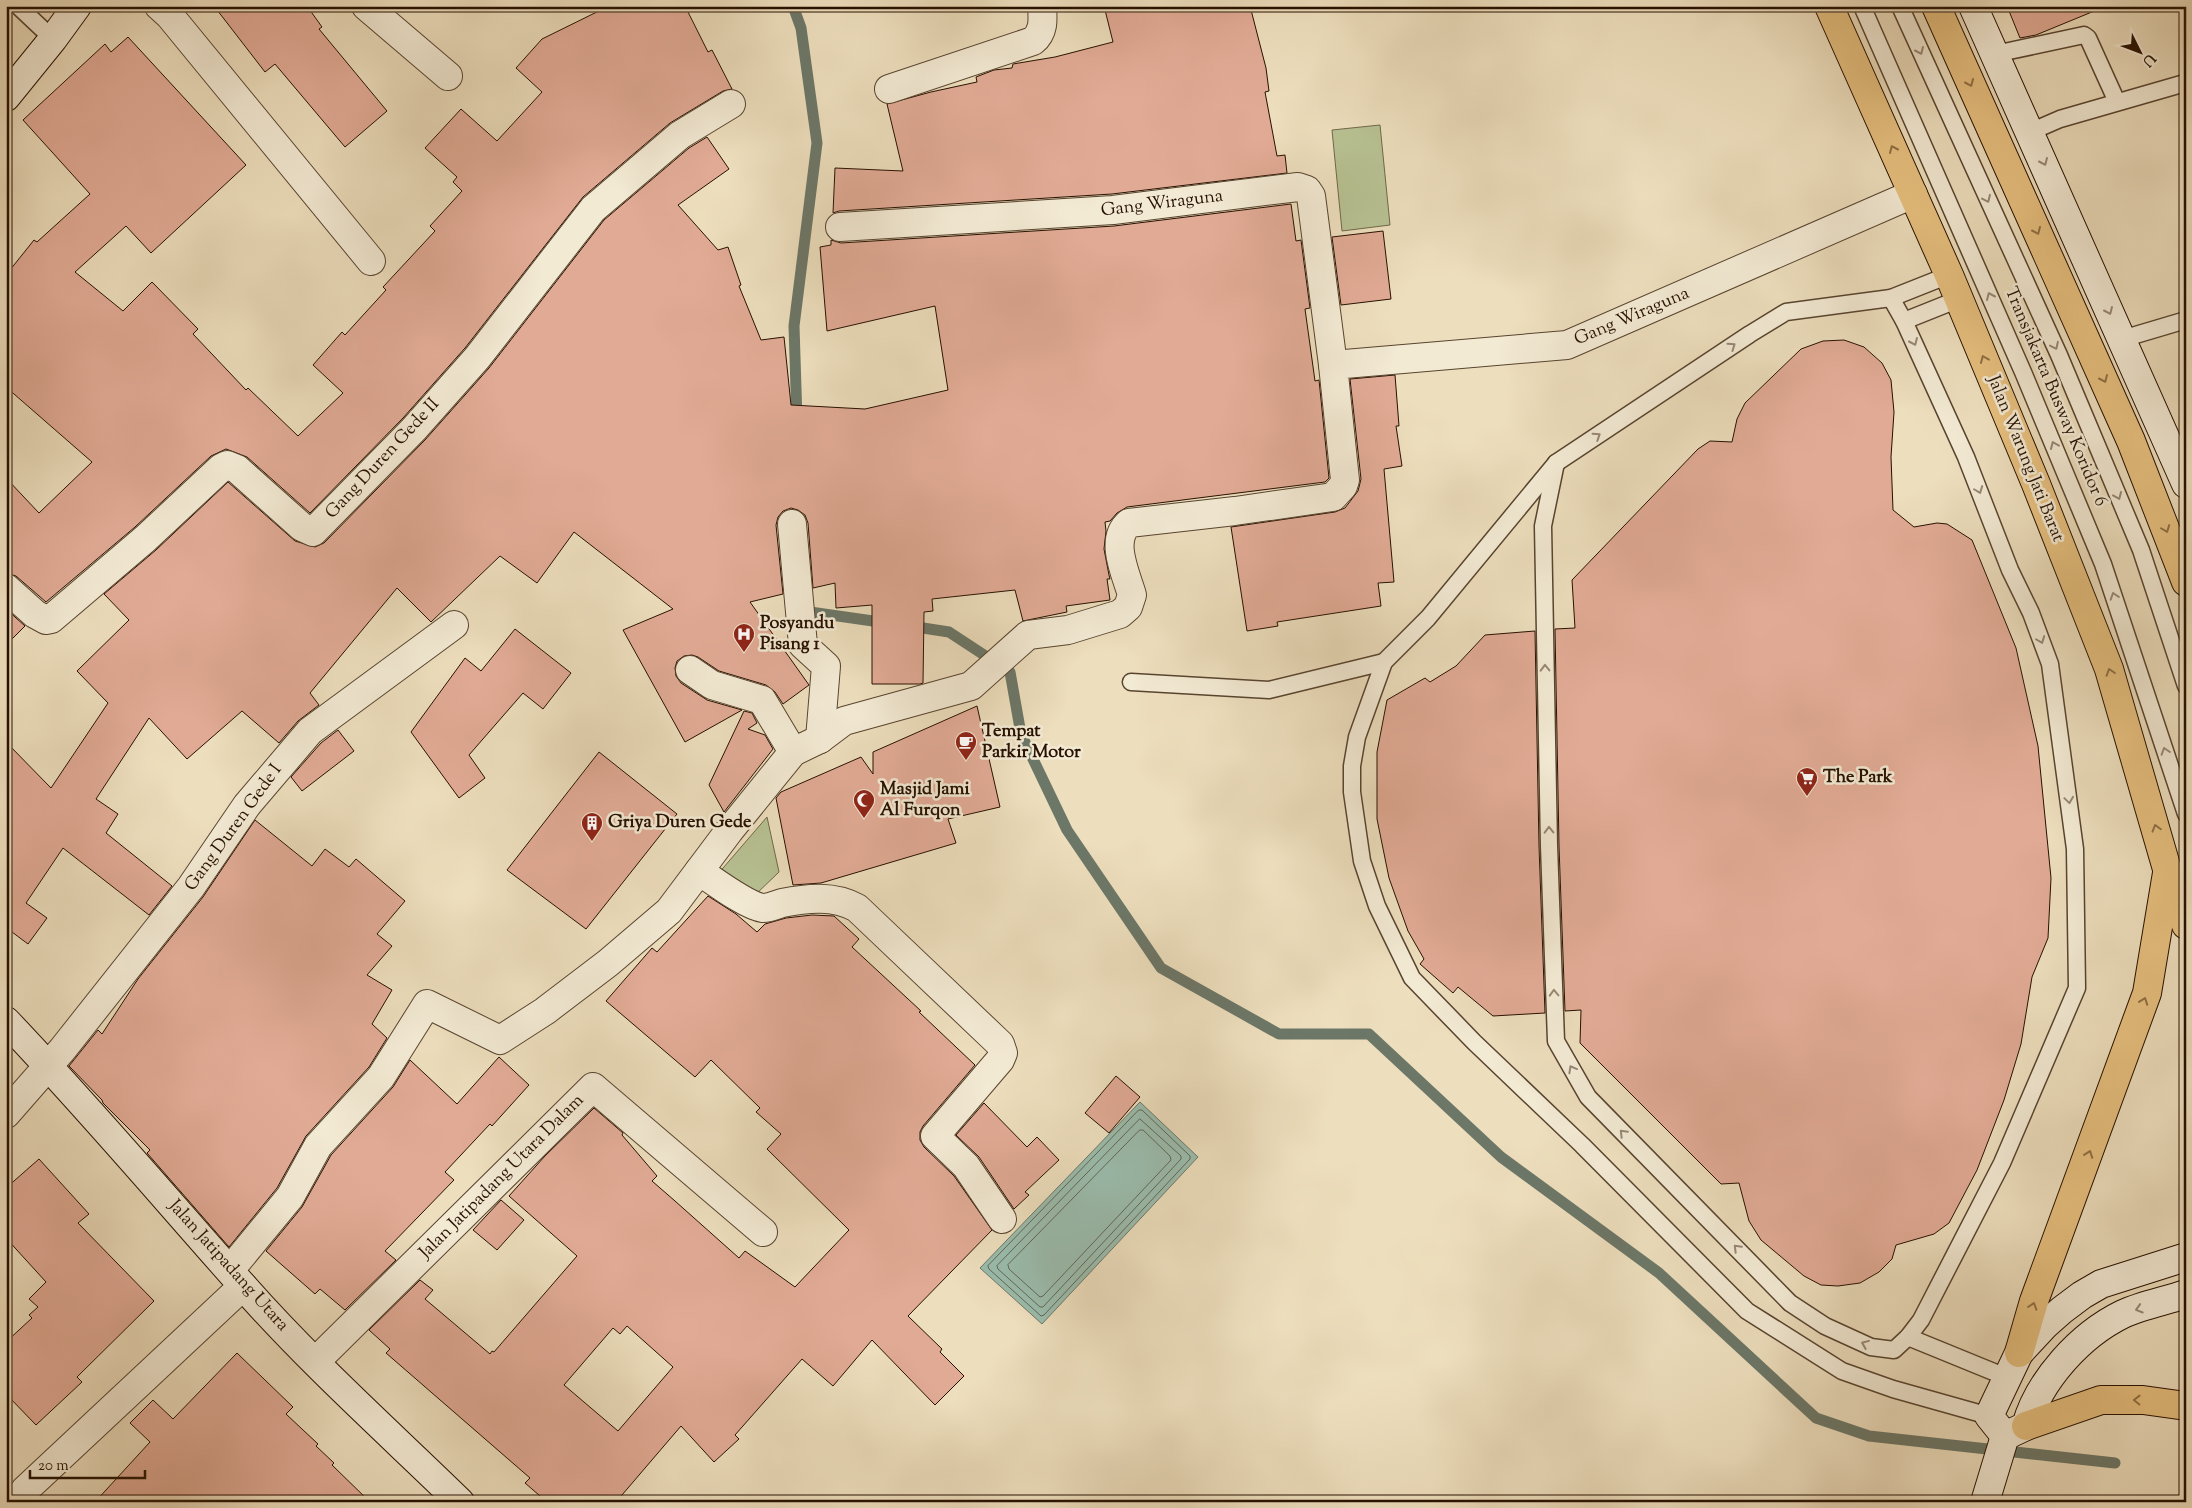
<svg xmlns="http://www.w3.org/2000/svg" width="2192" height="1508" font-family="'Sorts Mill Goudy',serif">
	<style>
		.green { fill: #b7c192; stroke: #6e6849 }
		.water { fill: #9abcad; stroke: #6c7768 }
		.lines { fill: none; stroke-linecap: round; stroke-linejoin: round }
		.shore { stroke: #606656; stroke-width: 1 }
		.stream { stroke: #6c7768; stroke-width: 11 }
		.building { fill: #e1aa95; stroke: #261000; fill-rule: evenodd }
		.lane-casing { stroke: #58442f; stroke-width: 19 }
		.street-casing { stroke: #58442f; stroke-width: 30 }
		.secondary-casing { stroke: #261000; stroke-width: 30 }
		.primary-casing { stroke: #261000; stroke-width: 30 }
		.lane { stroke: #f3ead4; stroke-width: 16 }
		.street { stroke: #f3ead4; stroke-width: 28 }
		.secondary { stroke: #f3ead4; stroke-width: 28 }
		.primary { stroke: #e6bf7e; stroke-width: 28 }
		.oneway { stroke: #978875 }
		.oneway2 { stroke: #907045 }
		.labels { text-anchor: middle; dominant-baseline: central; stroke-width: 5; stroke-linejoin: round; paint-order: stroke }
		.street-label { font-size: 18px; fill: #261000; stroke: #f3ead4 }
		.poi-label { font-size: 18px; font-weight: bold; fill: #261000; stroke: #f3ead4; text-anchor: start }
	</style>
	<rect width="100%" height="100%" fill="#eddebd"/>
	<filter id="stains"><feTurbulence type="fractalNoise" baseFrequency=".004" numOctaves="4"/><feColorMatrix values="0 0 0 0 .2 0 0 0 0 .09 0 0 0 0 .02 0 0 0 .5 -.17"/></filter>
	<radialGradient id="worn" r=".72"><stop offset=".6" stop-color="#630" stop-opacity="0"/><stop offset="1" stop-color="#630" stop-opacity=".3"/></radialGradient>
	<!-- green -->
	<g class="green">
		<path d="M 1380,125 L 1390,225 L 1342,231 L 1332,130 Z"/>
		<path d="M 767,817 L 779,872 L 752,898 L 717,875 Z"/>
	</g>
	<!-- water -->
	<path class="water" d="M 1140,1102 L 1198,1157 L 1042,1324 L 980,1268 Z"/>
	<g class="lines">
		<!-- shore -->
		<g class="shore">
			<path d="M 1139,1110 L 1142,1110 L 1190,1156 L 1190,1159 L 1044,1315 L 1041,1316 L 989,1269 L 988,1266 Z"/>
			<path d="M 1140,1119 L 1181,1156 L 1181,1159 L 1043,1307 L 1040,1307 L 998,1269 L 997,1266 Z"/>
			<path d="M 1140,1130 L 1143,1130 L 1170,1156 L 1171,1160 L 1043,1296 L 1040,1297 L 1009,1269 L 1008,1265 Z"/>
		</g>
		<!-- stream -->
		<g class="stream">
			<path d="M 793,6 L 801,28 L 817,143 L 794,326 L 797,420"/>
			<path d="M 803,606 L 803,611 L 887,623"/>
			<path d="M 910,626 L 949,632 L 1010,672 L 1021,734 L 1067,830 L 1161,968 L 1279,1034 L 1369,1034 L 1501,1157 L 1659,1273 L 1816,1418 L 1869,1436 L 2115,1463"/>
		</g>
	</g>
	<!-- building -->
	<g class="building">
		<path d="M 214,6 L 307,6 L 322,27 L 319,29 L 387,111 L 345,147 L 275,64 L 265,72 Z"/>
		<path d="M 609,6 L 685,6 L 708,52 L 712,50 L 732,89 L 723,91 L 670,123 L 583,197 L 465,348 L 403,418 L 310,513 L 247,457 L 226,449 L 211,456 L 135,527 L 46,602 L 16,576 L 6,573 L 6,478 L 39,513 L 92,462 L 6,387 L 6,275 L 34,240 L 37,242 L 90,194 L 23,120 L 105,44 L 111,52 L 128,37 L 246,165 L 151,253 L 126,226 L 75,272 L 123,311 L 152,282 L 198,329 L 193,334 L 246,390 L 248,388 L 298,436 L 343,393 L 313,365 L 342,332 L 345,335 L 386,290 L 383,287 L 435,231 L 430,226 L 462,191 L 453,182 L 457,177 L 425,148 L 461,109 L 497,141 L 542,92 L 516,68 L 542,39 Z"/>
		<path d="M 1104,6 L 1250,6 L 1266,68 L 1269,91 L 1265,92 L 1277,156 L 1285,155 L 1287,173 L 1112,194 L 839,211 L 833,213 L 835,168 L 903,171 L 887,104 L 931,92 L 977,82 L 976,77 L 994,70 L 1012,68 L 1013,64 L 1055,57 L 1113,42 Z"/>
		<path d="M 2007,6 L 2104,6 L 2104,7 L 2036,35 L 2020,38 Z"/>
		<path d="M 707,137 L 729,169 L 678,205 L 718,250 L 728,247 L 741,285 L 739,286 L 761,340 L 784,337 L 791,405 L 865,409 L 948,390 L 935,306 L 827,331 L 820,247 L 831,245 L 831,240 L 841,243 L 1114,226 L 1291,204 L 1296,241 L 1301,240 L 1310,308 L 1305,309 L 1315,381 L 1319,380 L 1329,478 L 1325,482 L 1127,507 L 1117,513 L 1110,521 L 1105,522 L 1106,531 L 1104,549 L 1109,575 L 1110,579 L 1107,579 L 1110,600 L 1066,606 L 1067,612 L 1023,621 L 1015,590 L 932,599 L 933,611 L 924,612 L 923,683 L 920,684 L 872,684 L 872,605 L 836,608 L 835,583 L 813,588 L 808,523 L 805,515 L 798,510 L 791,508 L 783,511 L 778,517 L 776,525 L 783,594 L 750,602 L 809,685 L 783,704 L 775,692 L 766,685 L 719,671 L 698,657 L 692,655 L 684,656 L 677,661 L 675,668 L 676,676 L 681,683 L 707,700 L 742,710 L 685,742 L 623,630 L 673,609 L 574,532 L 537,583 L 500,556 L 431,622 L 397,588 L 310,693 L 319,705 L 298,721 L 279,743 L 242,711 L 187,759 L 149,718 L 96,799 L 118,814 L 106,833 L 172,886 L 149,915 L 63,848 L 26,903 L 47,918 L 28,944 L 8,929 L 6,932 L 6,742 L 51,788 L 108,703 L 77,671 L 129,620 L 104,594 L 156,550 L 228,482 L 295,541 L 315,547 L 324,543 L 425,440 L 489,368 L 604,220 L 689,148 Z"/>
		<path d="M 1383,231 L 1391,299 L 1341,305 L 1332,237 Z"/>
		<path d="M 1844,340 L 1864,347 L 1882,363 L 1891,380 L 1894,412 L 1891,457 L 1893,510 L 1914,527 L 1937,523 L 1947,524 L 1972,540 L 2016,648 L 2038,746 L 2051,878 L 2048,938 L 2032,977 L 2021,1044 L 2004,1100 L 1977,1170 L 1949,1223 L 1934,1234 L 1896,1245 L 1892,1259 L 1879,1272 L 1860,1283 L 1838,1286 L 1821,1285 L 1804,1276 L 1761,1240 L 1749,1221 L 1739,1183 L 1721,1184 L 1580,1043 L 1581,1010 L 1565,1011 L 1559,846 L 1555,629 L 1575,628 L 1572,580 L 1698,449 L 1710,441 L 1732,442 L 1737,419 L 1745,403 L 1801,349 L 1823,341 Z"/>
		<path d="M 1395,375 L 1399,426 L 1396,426 L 1402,466 L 1384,469 L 1394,582 L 1378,583 L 1381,606 L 1277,622 L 1278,626 L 1247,631 L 1231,527 L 1335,512 L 1345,508 L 1358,491 L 1361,479 L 1350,379 Z"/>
		<path d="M 6,609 L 25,626 L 6,645 Z"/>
		<path d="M 515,629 L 571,673 L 543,709 L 523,693 L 469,755 L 485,778 L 459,798 L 411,732 L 465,658 L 481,671 Z"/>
		<path d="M 1535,631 L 1539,846 L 1545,1013 L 1493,1016 L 1458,987 L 1453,993 L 1420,964 L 1424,959 L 1408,931 L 1389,878 L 1377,819 L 1377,752 L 1387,700 L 1425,678 L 1430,682 L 1456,666 L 1485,635 Z"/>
		<path d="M 977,706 L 1000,807 L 948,819 L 956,843 L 821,883 L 793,885 L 776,798 L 781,792 L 861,757 L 873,774 L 873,752 Z"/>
		<path d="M 744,711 L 752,713 L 757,723 L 748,729 L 765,735 L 773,749 L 724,812 L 709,785 Z"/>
		<path d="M 338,730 L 354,751 L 302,791 L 291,777 L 321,743 Z"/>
		<path d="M 599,752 L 677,814 L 586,929 L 507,870 Z"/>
		<path d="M 255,820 L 312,866 L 325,849 L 349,867 L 356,859 L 405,901 L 377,934 L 392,946 L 367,975 L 392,990 L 372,1024 L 387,1038 L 369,1067 L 306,1136 L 277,1188 L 229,1247 L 147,1153 L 150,1150 L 103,1103 L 102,1100 L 69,1066 L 98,1030 L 102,1034 L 138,979 L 203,897 Z"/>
		<path d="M 708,896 L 736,914 L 757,932 L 765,924 L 786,918 L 812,915 L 834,916 L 859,939 L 852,947 L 921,1011 L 919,1012 L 975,1065 L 923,1126 L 920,1132 L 920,1140 L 924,1147 L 954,1176 L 992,1230 L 908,1316 L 942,1349 L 940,1352 L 964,1376 L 935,1405 L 872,1340 L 833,1386 L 802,1359 L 735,1435 L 739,1439 L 714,1462 L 681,1426 L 616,1502 L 547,1502 L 525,1483 L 530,1478 L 386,1353 L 390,1349 L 369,1330 L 420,1280 L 433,1290 L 425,1299 L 490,1354 L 492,1351 L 494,1352 L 577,1256 L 509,1196 L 545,1156 L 594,1108 L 623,1133 L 622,1135 L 657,1176 L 652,1181 L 675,1201 L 739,1258 L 745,1251 L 795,1287 L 849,1230 L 767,1149 L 781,1134 L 756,1112 L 760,1108 L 711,1060 L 695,1077 L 606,1001 L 652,948 L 657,952 ZM 627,1326 L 673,1367 L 618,1431 L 564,1385 L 613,1328 L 620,1334 Z"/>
		<path d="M 499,1057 L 529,1085 L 492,1126 L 490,1124 L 445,1172 L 454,1180 L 385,1251 L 396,1260 L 345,1310 L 320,1289 L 315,1294 L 266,1251 L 302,1207 L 331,1155 L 393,1087 L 410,1060 L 457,1104 Z"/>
		<path d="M 1116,1076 L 1140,1097 L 1109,1133 L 1085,1113 Z"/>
		<path d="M 984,1103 L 1027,1147 L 1037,1137 L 1059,1160 L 1025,1192 L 1029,1195 L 1014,1209 L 979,1157 L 956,1135 Z"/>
		<path d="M 39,1159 L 89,1214 L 78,1223 L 154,1301 L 77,1377 L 82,1382 L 36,1425 L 6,1394 L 6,1342 L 32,1318 L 29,1315 L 38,1307 L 29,1299 L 46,1282 L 6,1238 L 6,1188 Z"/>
		<path d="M 501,1200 L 524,1220 L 497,1250 L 473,1230 Z"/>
		<path d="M 237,1353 L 293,1407 L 286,1414 L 318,1444 L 316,1446 L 334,1463 L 332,1465 L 370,1502 L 95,1502 L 150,1442 L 130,1423 L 153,1400 L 173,1419 Z"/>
	</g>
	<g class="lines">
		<!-- lane casing -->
		<g class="lane-casing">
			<g id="lane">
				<path d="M 18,6 L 53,39"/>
				<path d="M 1862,6 L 2023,372 L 2103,564 L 2186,814"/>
				<path d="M 1900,6 L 2059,355 L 2141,550 L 2186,686"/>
				<path d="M 1995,54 L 2084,35 L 2088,38 L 2117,102"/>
				<path d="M 2030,132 L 2060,119 L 2185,83"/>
				<path d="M 1949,275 L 1891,298 L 1786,312 L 1750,334 L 1556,463 L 1428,618 L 1384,662 L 1357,737 L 1352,766 L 1352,792 L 1362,861 L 1377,906 L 1412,978 L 1474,1042 L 1582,1145 L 1747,1311 L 1842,1371 L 1893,1389 L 1989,1416"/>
				<path d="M 1904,321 L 1959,299"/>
				<path d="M 2122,339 L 2186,320"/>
				<path d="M 1556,463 L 1543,526 L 1549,846 L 1556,1041 L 1588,1097 L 1790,1303 L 1825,1326 L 1871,1347 L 1894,1350 L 1908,1337 L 1921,1320 L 2002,1163 L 2077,988 L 2075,849 L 2050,664 L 2031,613 L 2010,570 L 1966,457 L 1904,321 L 1891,298"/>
				<path d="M 1131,682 L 1269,690 L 1384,662"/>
				<path d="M 1908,1337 L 2006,1377"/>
			</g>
		</g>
		<!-- street casing -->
		<g class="street-casing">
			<g id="street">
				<path d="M 159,6 L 170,16 L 371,261"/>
				<path d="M 366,6 L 448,76"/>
				<path d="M 889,89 L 1033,41 C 1044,32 1043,20 1042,6"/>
				<path d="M 840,227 L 1113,210 L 1298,187 L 1307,190 L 1311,196 L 1333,365"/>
				<path d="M 792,524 L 803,645 L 826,666 L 820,739"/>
				<path d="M 6,588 L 35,614 L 46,620 L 51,619 L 145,539 L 221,468 L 227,465 L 237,469 L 302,527 L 313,532 L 414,429 L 477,358 L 593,209 L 680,135 L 731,104"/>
				<path d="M 690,670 L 712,685 L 762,700 L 793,752"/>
				<path d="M 699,871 C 714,881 747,906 763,908 C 769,908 776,905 782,903 C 807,898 834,895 857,908 L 1000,1044 L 1003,1053 L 1000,1060 L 935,1136 L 966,1166 L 1002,1219"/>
				<path d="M 6,1114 L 62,1050 L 191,887 L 247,805 L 310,731 L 454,625"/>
				<path d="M 230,1270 L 290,1197 L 318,1146 L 381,1077 L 427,1004 L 500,1040 L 545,1011 L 608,963 L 669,911 L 729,831 L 793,752 L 820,739 L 844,721 L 971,686 L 1028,635 L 1068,630 L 1120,614 L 1128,607 L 1132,595 C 1126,574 1109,540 1129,523 L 1235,511 L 1333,497 L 1343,486 L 1345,480 L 1333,365 L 1567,345 L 1913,194"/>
				<path d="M 316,1361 L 593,1087 L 763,1232"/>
				<path d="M 17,1502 L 25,1490 L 243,1286"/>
			</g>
		</g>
		<!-- secondary casing -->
		<g class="secondary-casing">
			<g id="secondary">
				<path d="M 1973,6 L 2186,484"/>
				<path d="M 6,97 L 53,39 L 77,6"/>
				<path d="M 6,1021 C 88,1107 164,1197 243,1286 C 310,1362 387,1431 460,1502"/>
				<path d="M 2005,1436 L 1989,1416 L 2019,1353 L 2045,1325 L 2062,1310 L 2082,1295 L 2101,1284 L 2186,1257"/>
				<path d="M 1985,1502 L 2005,1436 L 2026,1426 C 2039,1380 2080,1335 2123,1314 C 2142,1305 2165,1301 2186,1294"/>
			</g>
		</g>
		<!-- primary casing -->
		<g class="primary-casing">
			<g id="primary">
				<path d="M 1829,6 L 1949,275 L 2036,484 L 2109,669 L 2167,869 L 2186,925"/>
				<path d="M 1936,6 L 2131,441 L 2186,582"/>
				<path d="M 2019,1353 L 2034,1301 L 2147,993 L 2167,873"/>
				<path d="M 2026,1426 L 2101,1400 L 2143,1400 L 2186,1406"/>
			</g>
		</g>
		<!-- lane -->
		<use href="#lane" class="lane"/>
		<!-- street -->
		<use href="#street" class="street"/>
		<!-- secondary -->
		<use href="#secondary" class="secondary"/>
		<!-- primary -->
		<use href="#primary" class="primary"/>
	</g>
	<!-- one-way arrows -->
	<defs><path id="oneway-chevron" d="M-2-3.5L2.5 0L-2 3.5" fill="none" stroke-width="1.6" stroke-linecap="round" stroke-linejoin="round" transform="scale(1.25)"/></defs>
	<g class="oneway">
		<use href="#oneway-chevron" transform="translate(1920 51) rotate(66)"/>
		<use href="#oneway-chevron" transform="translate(2044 162) rotate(66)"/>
		<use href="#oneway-chevron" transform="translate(1987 199) rotate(65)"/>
		<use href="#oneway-chevron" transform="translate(1990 296) rotate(-114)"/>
		<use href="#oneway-chevron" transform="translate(2109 311) rotate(66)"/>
		<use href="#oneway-chevron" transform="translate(1914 342) rotate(66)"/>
		<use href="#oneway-chevron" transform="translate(1732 346) rotate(-35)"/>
		<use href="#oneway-chevron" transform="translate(2055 346) rotate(65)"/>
		<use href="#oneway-chevron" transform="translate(1597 436) rotate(-33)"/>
		<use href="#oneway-chevron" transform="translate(2054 445) rotate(-113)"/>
		<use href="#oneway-chevron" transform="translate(1979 490) rotate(69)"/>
		<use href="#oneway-chevron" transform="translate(2118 496) rotate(67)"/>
		<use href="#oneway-chevron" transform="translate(2114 596) rotate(-108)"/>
		<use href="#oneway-chevron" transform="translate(2041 640) rotate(69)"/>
		<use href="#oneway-chevron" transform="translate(1545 668) rotate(-91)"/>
		<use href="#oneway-chevron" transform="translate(2165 751) rotate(-108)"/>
		<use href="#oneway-chevron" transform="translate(2069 800) rotate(82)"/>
		<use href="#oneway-chevron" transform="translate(1549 830) rotate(-91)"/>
		<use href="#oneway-chevron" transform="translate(1554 993) rotate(-92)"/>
		<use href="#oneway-chevron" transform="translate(1572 1069) rotate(-119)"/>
		<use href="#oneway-chevron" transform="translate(1623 1133) rotate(-135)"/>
		<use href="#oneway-chevron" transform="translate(1737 1248) rotate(-135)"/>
		<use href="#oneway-chevron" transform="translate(2139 1309) rotate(163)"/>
		<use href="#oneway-chevron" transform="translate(1865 1344) rotate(-158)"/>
	</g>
	<g class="oneway2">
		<use href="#oneway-chevron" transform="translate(1970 83) rotate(66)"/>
		<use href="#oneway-chevron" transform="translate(1893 149) rotate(-114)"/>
		<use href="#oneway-chevron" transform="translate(2037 231) rotate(66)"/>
		<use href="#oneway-chevron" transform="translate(1984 359) rotate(-113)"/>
		<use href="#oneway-chevron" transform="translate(2104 379) rotate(66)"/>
		<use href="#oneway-chevron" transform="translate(2166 529) rotate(69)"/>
		<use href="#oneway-chevron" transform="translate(2110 672) rotate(-108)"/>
		<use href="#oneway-chevron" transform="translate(2156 828) rotate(-106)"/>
		<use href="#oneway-chevron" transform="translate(2144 1001) rotate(-70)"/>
		<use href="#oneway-chevron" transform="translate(2089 1154) rotate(-70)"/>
		<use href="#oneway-chevron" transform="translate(2033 1306) rotate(-72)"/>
		<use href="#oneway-chevron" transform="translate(2137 1400) rotate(-179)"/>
	</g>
	<!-- icons -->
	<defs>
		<g id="hospital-pin" transform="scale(1.125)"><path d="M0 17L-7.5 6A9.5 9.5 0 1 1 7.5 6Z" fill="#8f2418" stroke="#f3ead4"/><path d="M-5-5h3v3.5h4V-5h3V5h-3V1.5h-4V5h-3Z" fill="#fff"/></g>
		<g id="cafe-pin" transform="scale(1.125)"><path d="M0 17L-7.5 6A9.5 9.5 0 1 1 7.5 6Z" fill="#8f2418" stroke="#f3ead4"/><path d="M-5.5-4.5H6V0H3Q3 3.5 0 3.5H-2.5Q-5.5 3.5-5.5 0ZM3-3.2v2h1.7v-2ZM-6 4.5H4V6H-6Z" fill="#fff"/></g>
		<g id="supermarket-pin" transform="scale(1.125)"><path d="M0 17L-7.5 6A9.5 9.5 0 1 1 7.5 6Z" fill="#8f2418" stroke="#f3ead4"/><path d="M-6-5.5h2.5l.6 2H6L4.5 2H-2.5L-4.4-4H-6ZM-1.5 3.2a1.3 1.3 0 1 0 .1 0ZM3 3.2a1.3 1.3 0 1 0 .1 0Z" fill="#fff"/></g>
		<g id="mosque-pin" transform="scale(1.125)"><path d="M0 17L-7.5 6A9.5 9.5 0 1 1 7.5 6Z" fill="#8f2418" stroke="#f3ead4"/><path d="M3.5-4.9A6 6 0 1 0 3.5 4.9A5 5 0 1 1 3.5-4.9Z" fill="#fff"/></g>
		<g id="building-pin" transform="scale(1.125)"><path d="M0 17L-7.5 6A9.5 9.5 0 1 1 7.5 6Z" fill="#8f2418" stroke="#f3ead4"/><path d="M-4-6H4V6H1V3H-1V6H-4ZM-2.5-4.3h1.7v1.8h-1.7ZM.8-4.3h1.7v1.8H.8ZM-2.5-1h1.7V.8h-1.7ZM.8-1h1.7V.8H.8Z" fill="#fff"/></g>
	</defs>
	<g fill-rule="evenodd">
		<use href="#hospital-pin" x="744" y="634"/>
		<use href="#cafe-pin" x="966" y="742"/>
		<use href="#supermarket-pin" x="1807" y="778"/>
		<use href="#mosque-pin" x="864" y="800"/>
		<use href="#building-pin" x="592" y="823"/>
	</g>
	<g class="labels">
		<!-- street labels -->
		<g class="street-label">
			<text transform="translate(1162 204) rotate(-7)">Gang Wiraguna</text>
			<text transform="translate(1632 317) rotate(-23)">Gang Wiraguna</text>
			<text transform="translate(2055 397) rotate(67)">Transjakarta Busway Koridor 6</text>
			<text transform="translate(383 459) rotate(-47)">Gang Duren Gede II</text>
			<text transform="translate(2025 459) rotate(68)">Jalan Warung Jati Barat</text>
			<text transform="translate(234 828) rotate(-54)">Gang Duren Gede I</text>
			<text transform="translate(502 1177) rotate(-45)">Jalan Jatipadang Utara Dalam</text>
			<text transform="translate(228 1266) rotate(48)">Jalan Jatipadang Utara</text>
		</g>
		<!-- poi labels -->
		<g class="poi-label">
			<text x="760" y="624">Posyandu<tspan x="760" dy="21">Pisang 1</tspan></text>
			<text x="982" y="732">Tempat<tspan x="982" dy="21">Parkir Motor</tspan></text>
			<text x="1823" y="778">The Park</text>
			<text x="880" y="790">Masjid Jami<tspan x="880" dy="21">Al Furqon</tspan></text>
			<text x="608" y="823">Griya Duren Gede</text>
		</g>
	</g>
	<!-- margin -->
	<rect width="2192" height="1508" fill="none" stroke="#eddebd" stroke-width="25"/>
	<rect x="8" y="8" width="2177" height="1493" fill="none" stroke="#261000" stroke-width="2.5"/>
	<rect x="12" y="12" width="2167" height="1483" fill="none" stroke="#261000"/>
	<!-- north arrow -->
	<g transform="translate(2140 52) rotate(132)" stroke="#f3ead4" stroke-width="4" paint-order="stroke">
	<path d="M0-4L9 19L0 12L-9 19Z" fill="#261000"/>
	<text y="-8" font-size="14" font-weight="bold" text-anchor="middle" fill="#261000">U</text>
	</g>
	<!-- scale -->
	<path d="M30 1470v8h115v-8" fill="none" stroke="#261000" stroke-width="2.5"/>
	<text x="38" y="1470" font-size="15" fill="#261000" stroke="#f3ead4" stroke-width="4" paint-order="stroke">20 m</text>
	<rect width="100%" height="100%" filter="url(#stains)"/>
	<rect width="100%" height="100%" fill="url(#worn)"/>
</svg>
